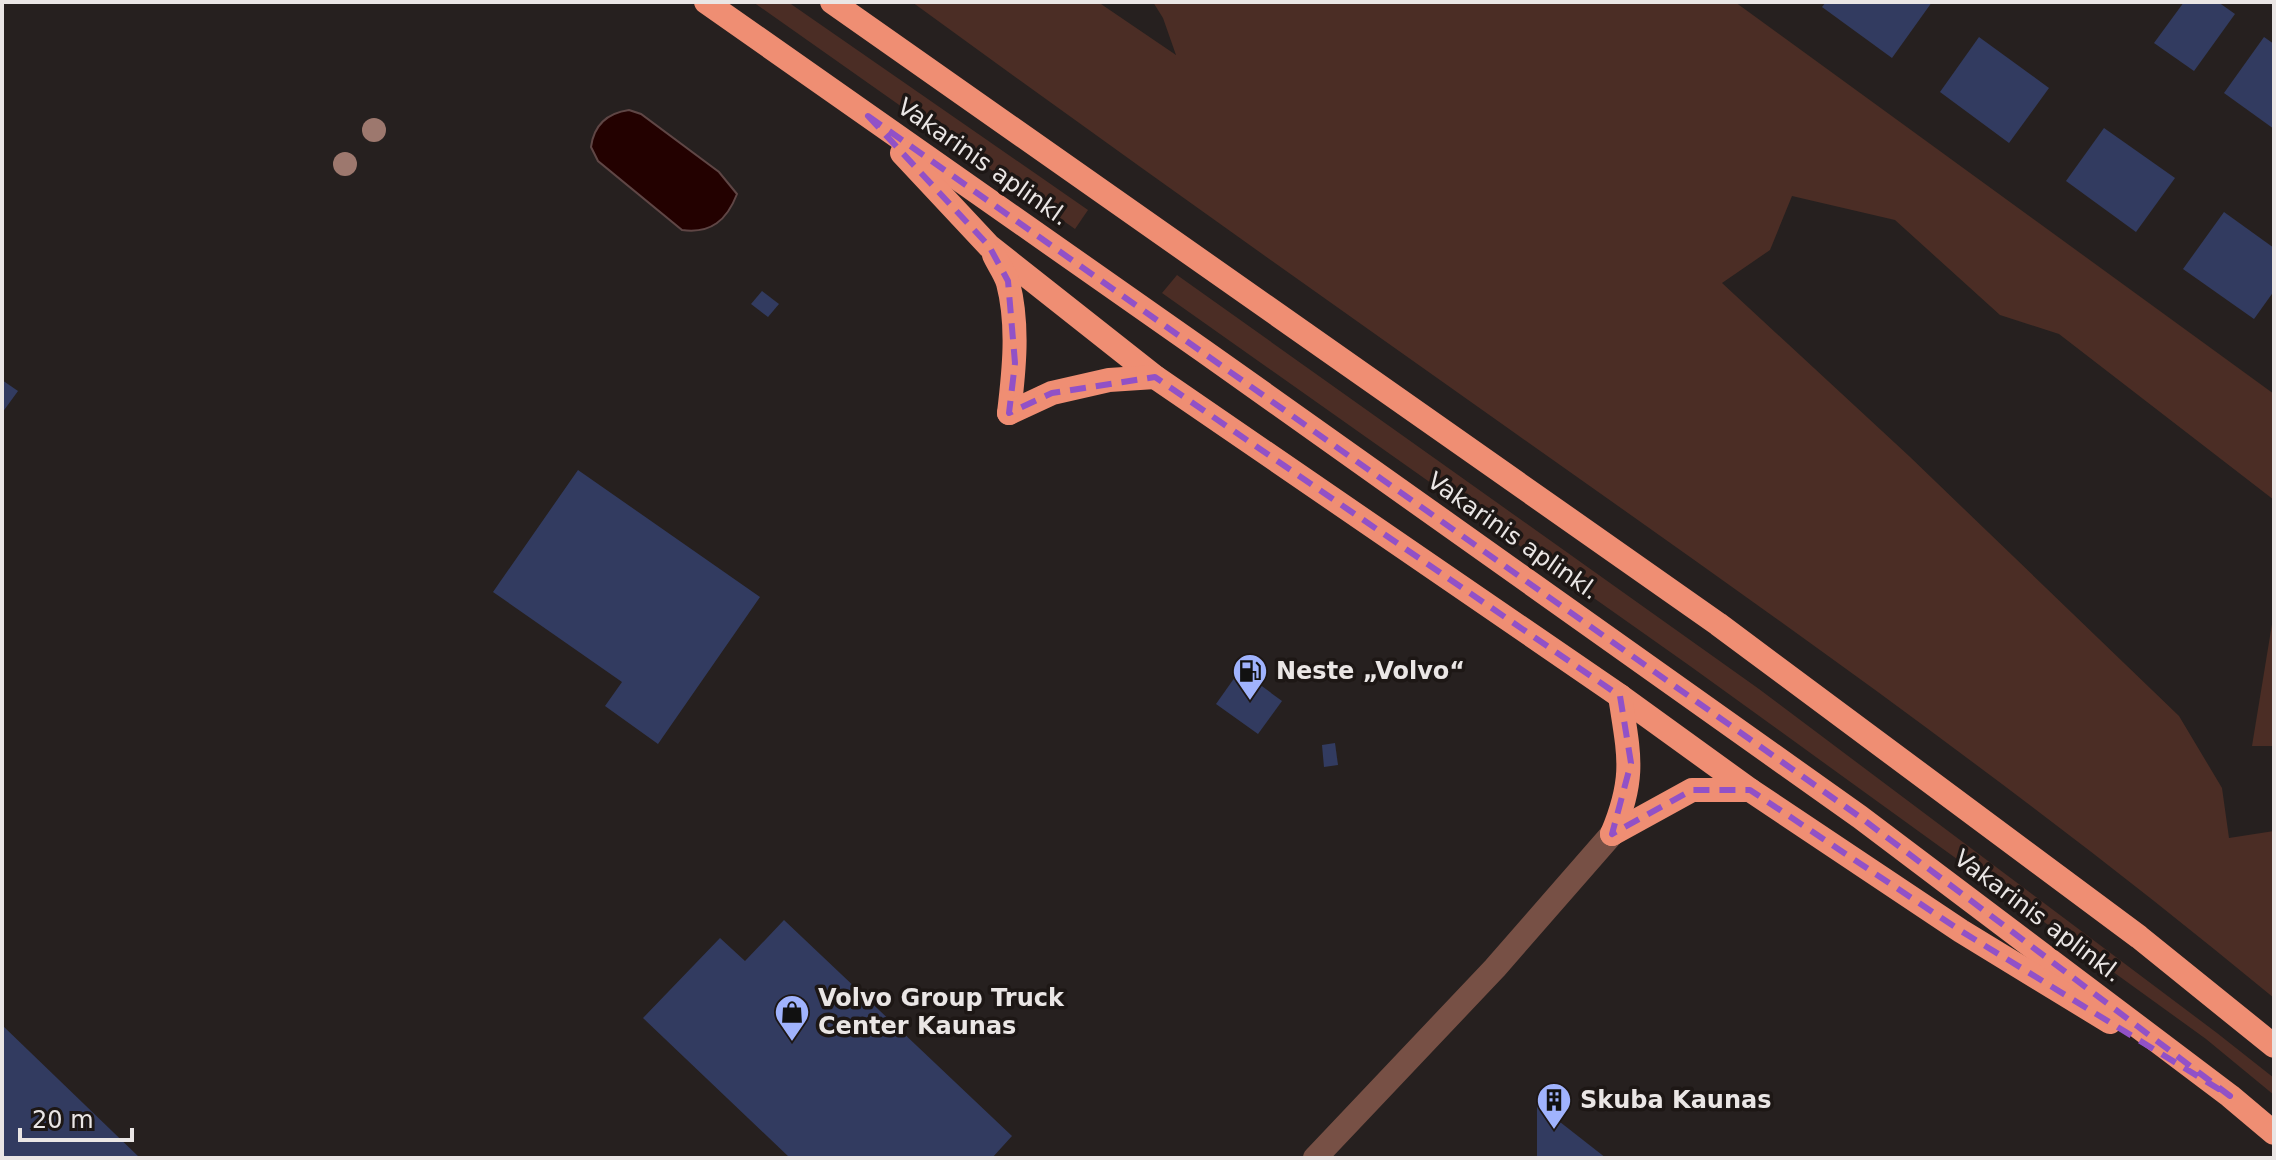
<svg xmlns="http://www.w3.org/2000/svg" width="2276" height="1160" font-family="'DejaVu Sans',sans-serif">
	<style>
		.green { fill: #4b2d25 }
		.water { fill: #230100; stroke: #5f4645; stroke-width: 2 }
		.building { fill: #323b60 }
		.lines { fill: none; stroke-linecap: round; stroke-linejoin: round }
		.street { stroke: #775045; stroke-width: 24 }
		.highway { stroke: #ef8e73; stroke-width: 24 }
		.tree { fill: #9d786e }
		.marked { fill: none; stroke: #9151c7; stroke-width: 6; stroke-dasharray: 16 10; stroke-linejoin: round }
		.labels { text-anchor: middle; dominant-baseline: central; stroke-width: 7; stroke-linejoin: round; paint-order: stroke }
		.street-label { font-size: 24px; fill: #eae6e5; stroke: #1d1715 }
		.poi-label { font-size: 24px; font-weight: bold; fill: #eae6e5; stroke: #1d1715; text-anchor: start }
	</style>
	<rect width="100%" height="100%" fill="#26201f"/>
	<!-- green -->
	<g class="green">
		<path d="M 753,2 L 788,2 L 1088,210 L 1075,229 Z"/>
		<path d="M 912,2 L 1098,2 L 1176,55 L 1163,18 L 1153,2 L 1735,2 L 2274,394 L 2274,500 L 2059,334 L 2000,315 L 1895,220 L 1792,196 L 1770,250 L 1722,283 L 1909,456 L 2179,716 L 2222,788 L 2229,838 L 2274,831 L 2274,998 C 2030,796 1771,614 1512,431 C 1311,289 1111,147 912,2 Z"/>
		<path d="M 1177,275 L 1759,689 L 2217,1033 L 2274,1078 L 2274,1095 L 2206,1039 L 1690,666 L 1162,293 Z"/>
		<path d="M 2274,612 L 2274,746 L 2252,746 Z"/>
	</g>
	<!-- water -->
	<path class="water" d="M 629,110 L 641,114 L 719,172 L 737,194 C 727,220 711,234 682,230 L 598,161 L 591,147 C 594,124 608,113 629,110 Z"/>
	<!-- building -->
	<g class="building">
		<path d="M 1826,2 L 1932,2 L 1892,58 L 1822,7 Z"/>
		<path d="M 2184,2 L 2218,2 L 2235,14 L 2194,71 L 2154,43 Z"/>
		<path d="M 1979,37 L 2049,88 L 2009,143 L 1940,92 Z"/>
		<path d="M 2264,37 L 2274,44 L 2274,129 L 2224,93 Z"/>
		<path d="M 2104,128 L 2175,178 L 2136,232 L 2066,181 Z"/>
		<path d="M 2224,212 L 2274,248 L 2274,291 L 2254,319 L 2183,269 Z"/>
		<path d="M 762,291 L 779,304 L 768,317 L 751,304 Z"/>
		<path d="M 2,380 L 18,391 L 2,413 Z"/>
		<path d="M 578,470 L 760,597 L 658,744 L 605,706 L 622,682 L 493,592 Z"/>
		<path d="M 1240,670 L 1282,701 L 1258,734 L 1216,704 Z"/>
		<path d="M 1335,743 L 1338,765 L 1324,767 L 1322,745 Z"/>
		<path d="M 784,920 L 1012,1136 L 992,1158 L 790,1158 L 643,1018 L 720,938 L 745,961 Z"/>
		<path d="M 2,1025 L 140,1158 L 2,1158 Z"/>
		<path d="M 1537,1104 L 1606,1158 L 1537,1158 Z"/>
	</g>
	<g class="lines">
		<!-- street -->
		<path class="street" d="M 1315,1158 L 1495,968 L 1612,834"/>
		<!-- highway -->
		<g class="highway">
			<path d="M 706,2 L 1205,352 L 1860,817 L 2230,1096 L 2274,1133"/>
			<path d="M 832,2 L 1718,624 L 2139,937 L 2274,1046"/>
			<path d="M 902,153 L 989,246 L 1155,377 L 1620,696 L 1750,790 L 1961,931 L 2110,1022"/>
			<path d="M 994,255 C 998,264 1005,273 1008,283 C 1019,325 1014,371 1009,413"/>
			<path d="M 1009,413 L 1052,393 L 1109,380 L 1155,377"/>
			<path d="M 1612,834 L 1692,790 L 1750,790"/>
			<path d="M 1612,834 C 1636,777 1629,755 1620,696"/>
		</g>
	</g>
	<!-- trees -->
	<g class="tree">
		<circle cx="374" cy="130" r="12"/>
		<circle cx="345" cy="164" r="12"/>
	</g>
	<!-- marked area -->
	<path class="marked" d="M 868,116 L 1860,817 L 2230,1096 L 1961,931 L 1750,790 L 1692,790 L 1612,834 L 1631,763 L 1620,696 L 1155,377 L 1052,393 L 1009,413 L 1015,363 L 1008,281 L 989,246 Z"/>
	<!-- icons -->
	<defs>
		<g id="fuel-pin" transform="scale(1.8)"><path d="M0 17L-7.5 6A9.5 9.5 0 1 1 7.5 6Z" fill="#a0b3fd" stroke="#1d1715"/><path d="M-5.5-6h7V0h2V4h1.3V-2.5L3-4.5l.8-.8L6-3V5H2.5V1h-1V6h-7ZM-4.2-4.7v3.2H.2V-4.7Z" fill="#111"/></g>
		<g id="shop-pin" transform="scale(1.8)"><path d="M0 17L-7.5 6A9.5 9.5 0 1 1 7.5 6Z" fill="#a0b3fd" stroke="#1d1715"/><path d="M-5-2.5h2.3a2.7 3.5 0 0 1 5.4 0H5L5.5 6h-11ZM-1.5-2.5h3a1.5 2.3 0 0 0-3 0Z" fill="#111"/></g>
		<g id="building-pin" transform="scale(1.8)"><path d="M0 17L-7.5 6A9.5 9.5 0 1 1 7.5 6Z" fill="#a0b3fd" stroke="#1d1715"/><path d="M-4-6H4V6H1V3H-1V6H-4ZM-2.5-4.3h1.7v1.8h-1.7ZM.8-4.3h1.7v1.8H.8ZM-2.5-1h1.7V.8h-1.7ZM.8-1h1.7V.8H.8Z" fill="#111"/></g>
	</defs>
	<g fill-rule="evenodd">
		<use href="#fuel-pin" x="1250" y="671"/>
		<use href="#shop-pin" x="792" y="1012"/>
		<use href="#building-pin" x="1554" y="1100"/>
	</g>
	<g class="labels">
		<!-- street labels -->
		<g class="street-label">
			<text transform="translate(983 162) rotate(35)">Vakarinis aplinkl.</text>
			<text transform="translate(1513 536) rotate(35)">Vakarinis aplinkl.</text>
			<text transform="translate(2038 916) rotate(37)">Vakarinis aplinkl.</text>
		</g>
		<!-- poi labels -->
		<g class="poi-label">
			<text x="1276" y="671">Neste „Volvo“</text>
			<text x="818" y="998">Volvo Group Truck<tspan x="818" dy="28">Center Kaunas</tspan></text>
			<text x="1580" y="1100">Skuba Kaunas</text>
		</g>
	</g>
	<!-- border -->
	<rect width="2276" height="1160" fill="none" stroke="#eae6e5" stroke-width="8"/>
	<!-- scale -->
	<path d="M20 1128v12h112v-12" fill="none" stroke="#eae6e5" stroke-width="4"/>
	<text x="32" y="1128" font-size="24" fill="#eae6e5" stroke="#1d1715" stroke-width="6" paint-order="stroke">20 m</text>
</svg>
